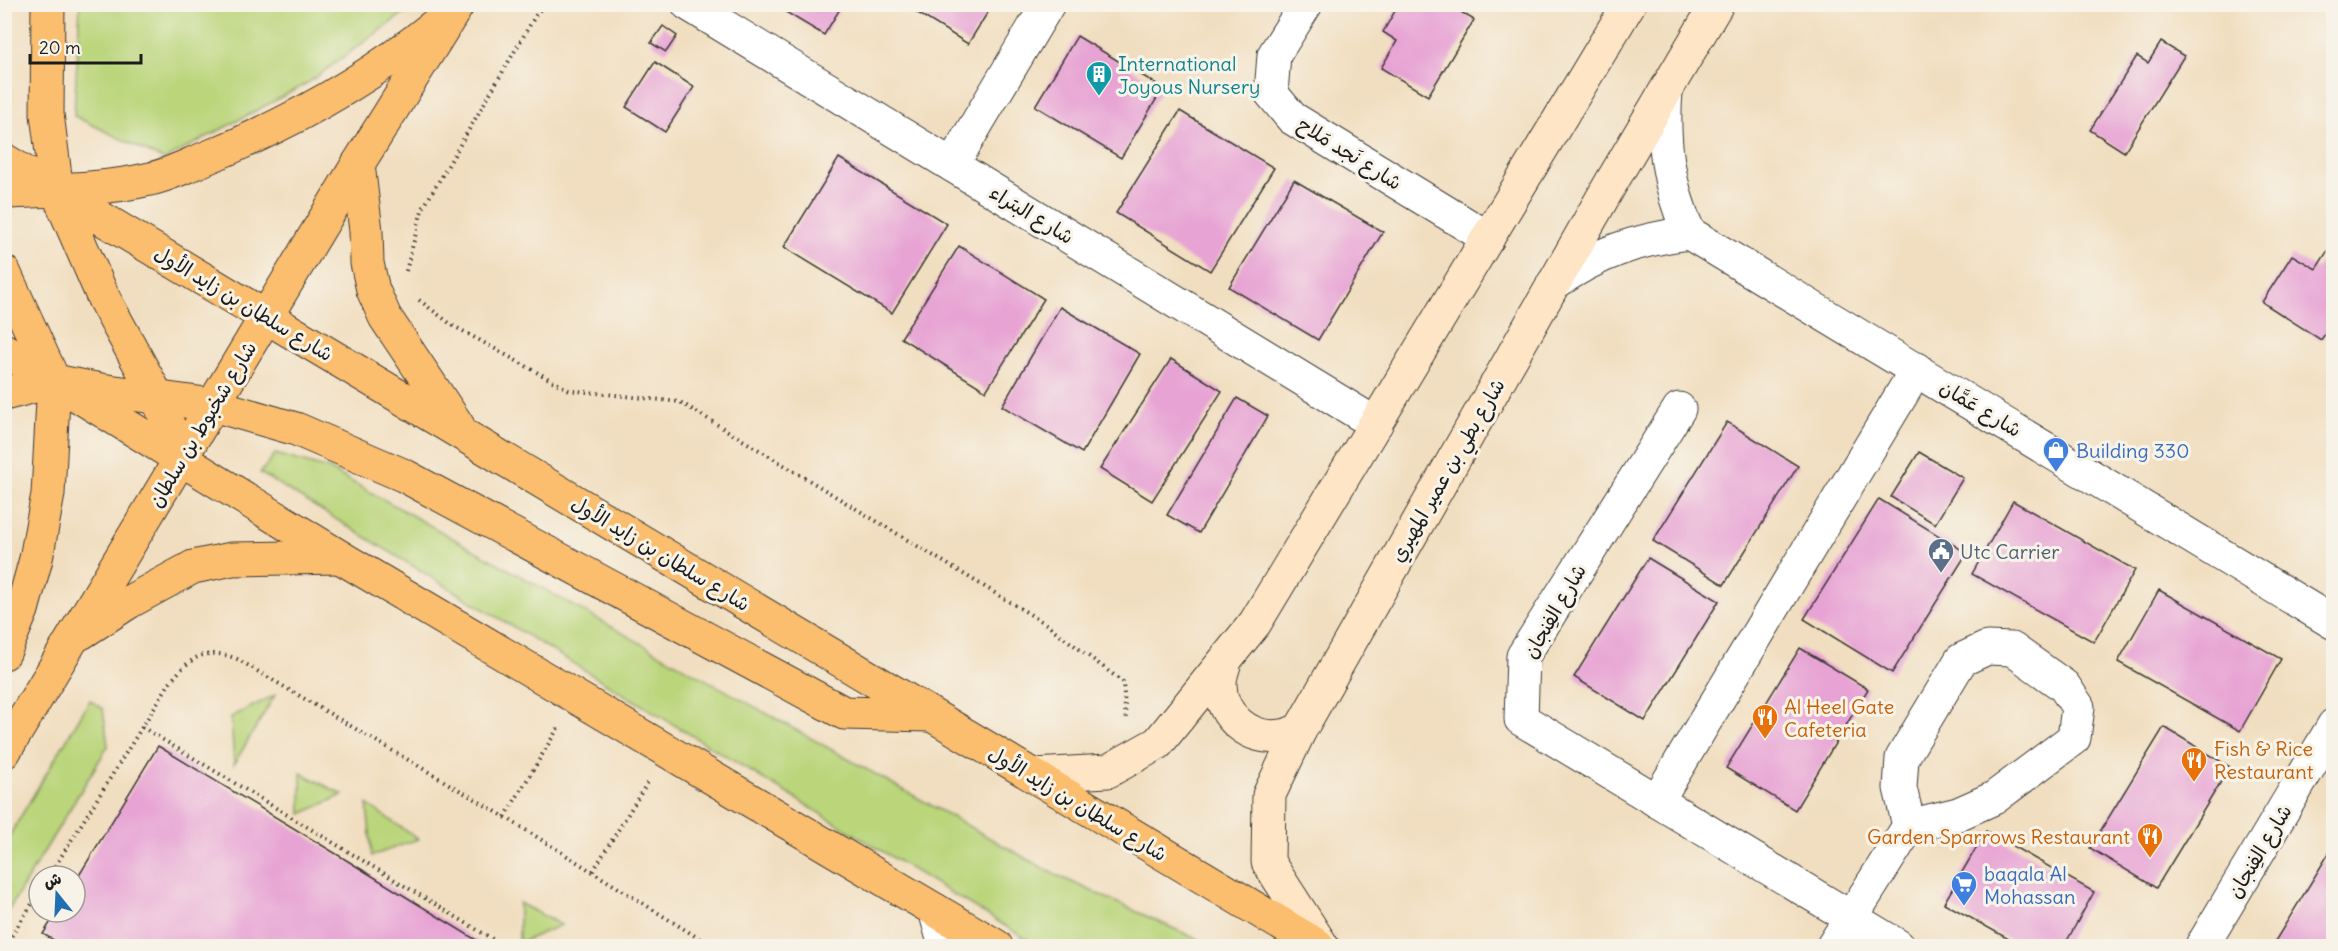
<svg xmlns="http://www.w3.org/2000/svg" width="2338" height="951" font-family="Delius,'Playpen Sans Arabic',sans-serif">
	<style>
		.green { fill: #bad57a; stroke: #6b784b; stroke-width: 1.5 }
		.building { fill: #e7a3d4 }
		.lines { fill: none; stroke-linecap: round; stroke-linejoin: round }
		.street-casing { stroke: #3c3935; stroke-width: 35 }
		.secondary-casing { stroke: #3c3935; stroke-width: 35 }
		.primary-casing { stroke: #3c3935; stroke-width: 35 }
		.path { stroke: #3c3935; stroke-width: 4; stroke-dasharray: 1.5 4.5; stroke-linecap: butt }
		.street { stroke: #fff; stroke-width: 33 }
		.secondary { stroke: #fde5c5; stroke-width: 33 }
		.primary { stroke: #fbbd6e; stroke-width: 33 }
		.labels { text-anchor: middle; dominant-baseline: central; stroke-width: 6; stroke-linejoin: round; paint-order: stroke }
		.culture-label { font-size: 20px; fill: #0d838f; stroke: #f7f3e8; text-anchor: start }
		.street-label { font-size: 20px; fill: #1c1c1c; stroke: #f7f3e8 }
		.shop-label { font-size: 20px; fill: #366cbe; stroke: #f7f3e8; text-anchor: start }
		.service-label { font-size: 20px; fill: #4e5e75; stroke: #f7f3e8; text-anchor: start }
		.food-label { font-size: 20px; fill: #c56008; stroke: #f7f3e8; text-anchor: start }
	</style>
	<rect width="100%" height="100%" fill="#f7f3e8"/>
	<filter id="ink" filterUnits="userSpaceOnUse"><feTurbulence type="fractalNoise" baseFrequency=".0167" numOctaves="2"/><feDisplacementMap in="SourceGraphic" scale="12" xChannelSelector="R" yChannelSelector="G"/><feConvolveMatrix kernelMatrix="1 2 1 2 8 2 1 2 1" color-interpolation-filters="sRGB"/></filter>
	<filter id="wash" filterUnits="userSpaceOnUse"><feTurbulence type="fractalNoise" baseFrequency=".008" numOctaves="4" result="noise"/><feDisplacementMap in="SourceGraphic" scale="24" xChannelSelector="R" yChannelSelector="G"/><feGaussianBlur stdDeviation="1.35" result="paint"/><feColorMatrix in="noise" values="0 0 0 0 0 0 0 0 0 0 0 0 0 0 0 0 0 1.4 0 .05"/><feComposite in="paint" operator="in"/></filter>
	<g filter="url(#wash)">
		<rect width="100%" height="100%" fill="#f1dec0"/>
		<!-- green -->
		<g class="green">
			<path d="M 80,5 L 415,5 L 306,84 L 164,160 L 74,116 Z"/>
			<path d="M 275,454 L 329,469 L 1054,874 L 1212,946 L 1038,946 L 260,473 Z"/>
			<path d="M 275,695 L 234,764 L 231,717 Z"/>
			<path d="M 90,700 L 103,709 L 108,746 L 5,916 L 5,843 Z"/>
			<path d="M 301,773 L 343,795 L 301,814 Z"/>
			<path d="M 367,804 L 418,839 L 372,856 Z"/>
			<path d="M 519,903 L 561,925 L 519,943 Z"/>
		</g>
		<g id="blocks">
			<!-- building -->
			<g class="building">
				<path d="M 781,4 L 843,4 L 824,35 L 779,8 Z"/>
				<path d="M 903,4 L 993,4 L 968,44 Z"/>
				<path d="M 1399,4 L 1448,4 L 1474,20 L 1428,96 L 1381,68 L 1397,41 L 1383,32 Z"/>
				<path d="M 663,26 L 677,36 L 666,52 L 651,43 Z"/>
				<path d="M 1077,36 L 1163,88 L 1121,158 L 1035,106 Z"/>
				<path d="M 2161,42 L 2184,56 L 2124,152 L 2090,130 L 2137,56 L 2148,63 Z"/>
				<path d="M 655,62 L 694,87 L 665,132 L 626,107 Z"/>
				<path d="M 1180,111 L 1274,168 L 1210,271 L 1116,213 Z"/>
				<path d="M 839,158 L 947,224 L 892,313 L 784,247 Z"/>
				<path d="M 1294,180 L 1383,232 L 1318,340 L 1229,287 Z"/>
				<path d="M 959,246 L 1044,299 L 986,391 L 901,338 Z"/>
				<path d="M 2330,247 L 2334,250 L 2334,320 L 2321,340 L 2262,302 L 2292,255 L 2316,269 Z"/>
				<path d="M 1060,307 L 1140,354 L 1082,453 L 1002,406 Z"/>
				<path d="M 1171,359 L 1222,391 L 1152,501 L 1100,469 Z"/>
				<path d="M 1237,398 L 1268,416 L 1199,533 L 1167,515 Z"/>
				<path d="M 1727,422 L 1798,466 L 1724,585 L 1653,541 Z"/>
				<path d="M 1919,452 L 1963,478 L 1935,524 L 1891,497 Z"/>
				<path d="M 1879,499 L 1967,553 L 1892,673 L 1804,619 Z"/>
				<path d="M 2013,501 L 2135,570 L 2094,642 L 1972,574 Z"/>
				<path d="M 1648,558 L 1719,601 L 1645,721 L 1574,677 Z"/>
				<path d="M 2159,590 L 2281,659 L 2240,731 L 2118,662 Z"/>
				<path d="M 1800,648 L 1868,689 L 1795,810 L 1726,768 Z"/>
				<path d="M 2164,727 L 2230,767 L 2156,888 L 2090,848 Z"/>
				<path d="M 158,746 L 343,858 L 486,946 L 64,946 L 43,934 L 57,912 L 75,912 L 75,882 Z"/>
				<path d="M 1986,831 L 2094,892 L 2064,946 L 2021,946 L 1944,903 Z"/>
				<path d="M 2334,845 L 2334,946 L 2272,946 Z"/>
			</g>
		</g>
	</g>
	<g filter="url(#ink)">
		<use href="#blocks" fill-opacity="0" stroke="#3c3935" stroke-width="1.5"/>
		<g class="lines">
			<!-- street casing -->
			<g class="street-casing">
				<g id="street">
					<path d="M 688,4 L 1376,424"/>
					<path d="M 1306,4 L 1274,55 L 1271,93 L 1292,118 L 1488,238"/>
					<path d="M 1666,91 C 1662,142 1668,186 1689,233 L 2334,623"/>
					<path d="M 952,165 L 1048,4"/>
					<path d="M 1553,284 C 1598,253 1635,240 1689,233"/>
					<path d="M 1679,409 L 1523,656 L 1521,719 L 1898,946"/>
					<path d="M 1657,801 L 1917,369"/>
					<path d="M 935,910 L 945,946"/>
					<path d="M 1833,946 L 1909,826 L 1958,814 L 1994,798 L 2074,738 L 2078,707 L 2064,686 L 2012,649 L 1987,648 L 1961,660 L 1902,758 L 1900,788 L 1909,826"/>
					<path d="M 2202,946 L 2334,725"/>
				</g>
			</g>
			<!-- secondary casing -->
			<g class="secondary-casing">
				<g id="secondary">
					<path d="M 1224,665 C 1222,671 1220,678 1220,684 C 1220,716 1250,741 1281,736 C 1287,736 1294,732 1300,730"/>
					<path d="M 1034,775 L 1108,771 L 1158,743 L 1255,623 L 1629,4"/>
					<path d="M 1322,946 L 1268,862 L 1269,795 L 1300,730 L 1611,183 L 1717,4"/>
				</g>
			</g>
			<!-- primary casing -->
			<g class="primary-casing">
				<g id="primary">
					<path d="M 48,4 L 47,114 L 57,191 L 104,299 L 158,398 L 181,459"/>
					<path d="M 4,160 L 1318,946"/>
					<path d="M 358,164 L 366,231 L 367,263 L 373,290 L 385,317 L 458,426"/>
					<path d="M 4,192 C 53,190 103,190 150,179 C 169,175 188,165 206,158 C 289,124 365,82 435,25"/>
					<path d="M 4,272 L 54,381 L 48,494 L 36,559 L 22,610 L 4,653"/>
					<path d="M 4,350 L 340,557 L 996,946"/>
					<path d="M 4,394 L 54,381 L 101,390 L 213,405 L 296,429 L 405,476 L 844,713 L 929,715"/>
					<path d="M 81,633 L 129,602 L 193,567 L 232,559 L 340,557"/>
					<path d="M 4,752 L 358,164 L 458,4"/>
				</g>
			</g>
			<!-- path -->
			<g class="path">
				<path d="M 406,271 L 422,210 L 537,13 L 545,4"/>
				<path d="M 419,300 L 452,325 L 569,390 L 680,402 L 1046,624 L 1123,682 L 1126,721"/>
				<path d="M 142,727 L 504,946"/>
				<path d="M 505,817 L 558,728"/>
				<path d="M 593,871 L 649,780"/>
				<path d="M 49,876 L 169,684 C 189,658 204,646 237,659 L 505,817 L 711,946"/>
				<path d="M 5,946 L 39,893"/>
			</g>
			<!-- street -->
			<use href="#street" class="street"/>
			<!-- secondary -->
			<use href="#secondary" class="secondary"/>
			<!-- primary -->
			<use href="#primary" class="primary"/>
		</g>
	</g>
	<!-- icons -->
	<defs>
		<g id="building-pin" transform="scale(1.35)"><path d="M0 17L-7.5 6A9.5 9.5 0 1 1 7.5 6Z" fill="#0f9aa8" stroke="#f7f3e8"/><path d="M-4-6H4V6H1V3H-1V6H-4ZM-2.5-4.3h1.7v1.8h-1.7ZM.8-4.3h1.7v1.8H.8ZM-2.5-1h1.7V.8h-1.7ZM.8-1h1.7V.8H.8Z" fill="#fff"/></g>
		<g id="shop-pin" transform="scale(1.35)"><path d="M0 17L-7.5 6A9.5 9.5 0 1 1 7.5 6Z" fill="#3f7fe0" stroke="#f7f3e8"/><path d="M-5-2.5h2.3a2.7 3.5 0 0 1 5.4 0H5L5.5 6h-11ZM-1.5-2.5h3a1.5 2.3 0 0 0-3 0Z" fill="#fff"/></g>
		<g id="civic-pin" transform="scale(1.35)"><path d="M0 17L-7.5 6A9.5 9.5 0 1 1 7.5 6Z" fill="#5c6f8a" stroke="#f7f3e8"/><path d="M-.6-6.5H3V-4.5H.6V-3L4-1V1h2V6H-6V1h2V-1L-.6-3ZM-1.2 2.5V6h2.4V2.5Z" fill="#fff"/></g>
		<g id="restaurant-pin" transform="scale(1.35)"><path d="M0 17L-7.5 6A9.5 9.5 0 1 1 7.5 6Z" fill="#e8710a" stroke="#f7f3e8"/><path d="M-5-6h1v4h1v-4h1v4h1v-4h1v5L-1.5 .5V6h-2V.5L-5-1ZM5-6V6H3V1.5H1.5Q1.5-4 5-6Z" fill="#fff"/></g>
		<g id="supermarket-pin" transform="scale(1.35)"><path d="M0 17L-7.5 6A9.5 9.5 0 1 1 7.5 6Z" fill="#3f7fe0" stroke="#f7f3e8"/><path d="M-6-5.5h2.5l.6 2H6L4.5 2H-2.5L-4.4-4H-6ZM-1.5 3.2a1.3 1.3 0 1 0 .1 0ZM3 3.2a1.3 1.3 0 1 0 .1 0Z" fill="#fff"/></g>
	</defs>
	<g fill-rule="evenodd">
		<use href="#building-pin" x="1099" y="74"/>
		<use href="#shop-pin" x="2056" y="450"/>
		<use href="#civic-pin" x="1941" y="551"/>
		<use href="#restaurant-pin" x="1765" y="717"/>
		<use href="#restaurant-pin" x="2194" y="760"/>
		<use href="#restaurant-pin" x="2150" y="836"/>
		<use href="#supermarket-pin" x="1964" y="884"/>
	</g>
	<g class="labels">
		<!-- culture labels -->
		<g class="culture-label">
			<text x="1118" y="63">International<tspan x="1118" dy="23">Joyous Nursery</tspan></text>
		</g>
		<!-- street labels -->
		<g class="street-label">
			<text transform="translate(1350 153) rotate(32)">شارع نَجد مَلاح</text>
			<text transform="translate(1032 214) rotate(31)">شارع البتراء</text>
			<text transform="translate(244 303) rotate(31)">شارع سلطان بن زايد الأول</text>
			<text transform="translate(1981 408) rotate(31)">شارع عَمَّان</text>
			<text transform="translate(202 424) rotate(-59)">شارع شخبوط بن سلطان</text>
			<text transform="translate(1447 470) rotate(-60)">شارع بطي بن عمير المهيري</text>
			<text transform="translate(661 553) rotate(31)">شارع سلطان بن زايد الأول</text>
			<text transform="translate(1554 611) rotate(-60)">شارع الفِنجان</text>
			<text transform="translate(1078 803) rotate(31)">شارع سلطان بن زايد الأول</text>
			<text transform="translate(2259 851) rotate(-59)">شارع الفِنجان</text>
		</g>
		<!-- shop labels -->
		<g class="shop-label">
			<text x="2076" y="450">Building 330</text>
			<text x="1984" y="873">baqala Al<tspan x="1984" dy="23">Mohassan</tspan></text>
		</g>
		<!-- service labels -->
		<g class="service-label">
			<text x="1960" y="551">Utc Carrier</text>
		</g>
		<!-- food labels -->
		<g class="food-label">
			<text x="1784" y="706">Al Heel Gate<tspan x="1784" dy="23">Cafeteria</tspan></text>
			<text x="2214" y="748">Fish &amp; Rice<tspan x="2214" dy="23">Restaurant</tspan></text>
			<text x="2130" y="836" text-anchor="end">Garden Sparrows Restaurant</text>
		</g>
	</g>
	<!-- margin -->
	<rect width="2338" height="951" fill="none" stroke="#f7f3e8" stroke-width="24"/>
	<!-- north arrow -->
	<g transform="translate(57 894) rotate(342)"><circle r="28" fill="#f7f3e8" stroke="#9f9d96" stroke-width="1.5"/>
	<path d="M0-4.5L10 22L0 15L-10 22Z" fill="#1f6fb2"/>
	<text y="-9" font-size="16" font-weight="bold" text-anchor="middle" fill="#1c1c1c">ش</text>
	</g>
	<!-- scale -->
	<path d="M30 54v9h111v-9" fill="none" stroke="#1c1c1c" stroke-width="3"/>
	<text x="39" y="54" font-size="18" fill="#1c1c1c" stroke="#f7f3e8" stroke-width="4.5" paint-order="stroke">20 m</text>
</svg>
